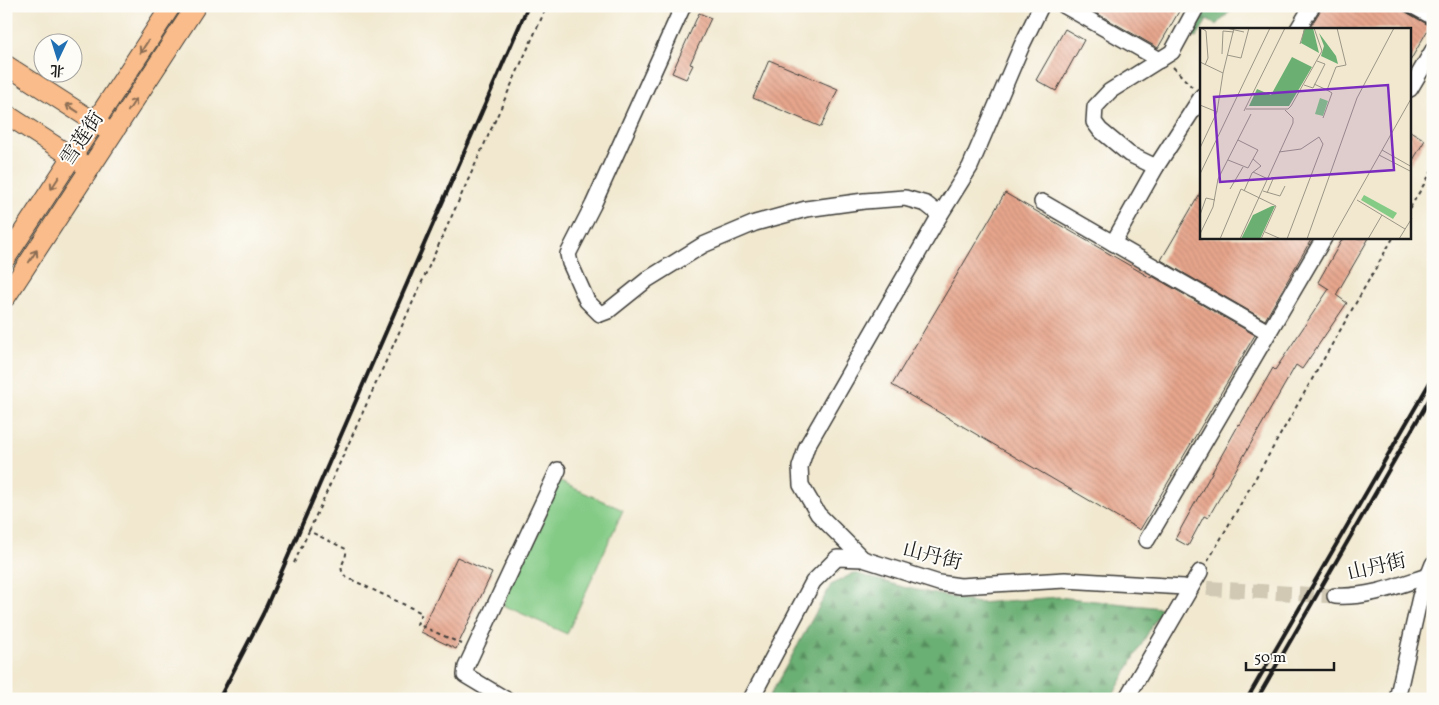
<svg xmlns="http://www.w3.org/2000/svg" width="1439" height="705" font-family="Vollkorn,'Noto Serif SC',serif">
	<style>
		.forest { fill: url(#forest-firs); stroke: #446648 }
		.garden { fill: #84cb86; stroke: #507451 }
		.building { fill: url(#building-back-hatch) }
		.lines { fill: none; stroke-linecap: round; stroke-linejoin: round }
		.minor-tunnel { stroke: #d1c9b4; stroke-width: 15; stroke-dasharray: 15 8; stroke-linecap: butt }
		.minor-casing { stroke: #3c3b37; stroke-width: 18 }
		.major-casing { stroke: #3c3b37; stroke-width: 21 }
		.path { stroke: #3c3b37; stroke-width: 2; stroke-dasharray: 4 4; stroke-linecap: butt }
		.minor { stroke: #fff; stroke-width: 15 }
		.major { stroke: #f9bc8a; stroke-width: 19 }
		.rail { stroke: #1c1c1c; stroke-width: 4 }
		.oneway { stroke: #8a6c53 }
		.labels { text-anchor: middle; dominant-baseline: central; stroke-width: 4; stroke-linejoin: round; paint-order: stroke }
		.street-label { font-size: 20px; fill: #1c1c1c; stroke: #fdfcf7 }
		.inset-road { fill: none; stroke: #9c9687; stroke-width: 1 }
		.view { fill: #7b2cbf; fill-opacity: 0.15; stroke: #7b2cbf; stroke-width: 2.5 }
		.inset-edge { fill: none; stroke: #1c1c1c; stroke-width: 2.5 }
	</style>
	<defs>
		<pattern id="forest-firs" width="22" height="20" patternUnits="userSpaceOnUse" patternTransform="scale(1.25)"><rect width="22" height="20" fill="#6baf73"/><path d="M5 1l3.5 6h-7zM16 11l3.5 6h-7z" fill="#578e5e"/></pattern>
		<pattern id="building-back-hatch" width="6" height="6" patternUnits="userSpaceOnUse" patternTransform="scale(1.25)"><rect width="6" height="6" fill="#e6a58c"/><path d="M-1 5l2 2M0 0l6 6M5-1l2 2" fill="none" stroke="#c58d78"/></pattern>
	</defs>
	<rect width="100%" height="100%" fill="#fdfcf7"/>
	<filter id="ink" filterUnits="userSpaceOnUse"><feTurbulence type="fractalNoise" baseFrequency=".02" numOctaves="2"/><feDisplacementMap in="SourceGraphic" scale="10" xChannelSelector="R" yChannelSelector="G"/><feConvolveMatrix kernelMatrix="1 2 1 2 8 2 1 2 1" color-interpolation-filters="sRGB"/></filter>
	<filter id="wash" filterUnits="userSpaceOnUse"><feTurbulence type="fractalNoise" baseFrequency=".0096" numOctaves="4" result="noise"/><feDisplacementMap in="SourceGraphic" scale="20" xChannelSelector="R" yChannelSelector="G"/><feGaussianBlur stdDeviation="1.12" result="paint"/><feColorMatrix in="noise" values="0 0 0 0 0 0 0 0 0 0 0 0 0 0 0 0 0 1.4 0 .05"/><feComposite in="paint" operator="in"/></filter>
	<g filter="url(#wash)">
		<rect width="100%" height="100%" fill="#f1e8cf"/>
		<!-- forest -->
		<g class="forest">
			<path d="M 1206,6 L 1235,6 L 1217,25 L 1207,20 L 1196,38 L 1190,35 Z"/>
			<path d="M 854,573 L 903,587 L 978,603 L 1058,597 L 1162,608 L 1111,699 L 998,699 L 974,687 L 967,699 L 768,699 L 831,585 Z"/>
		</g>
		<!-- garden -->
		<path class="garden" d="M 558,481 L 623,510 L 567,634 L 503,605 Z"/>
		<g id="blocks">
			<!-- building -->
			<g class="building">
				<path d="M 1084,6 L 1182,6 L 1158,48 Z"/>
				<path d="M 1321,6 L 1396,6 L 1430,26 L 1410,61 L 1410,29 L 1309,29 L 1320,11 Z"/>
				<path d="M 699,13 L 711,18 L 690,64 L 693,65 L 686,79 L 672,73 Z"/>
				<path d="M 1065,29 L 1084,40 L 1056,91 L 1036,80 Z"/>
				<path d="M 769,60 L 838,89 L 821,127 L 753,98 Z"/>
				<path d="M 1410,131 L 1425,140 L 1410,165 Z"/>
				<path d="M 1202,190 L 1202,238 L 1312,238 L 1265,320 L 1161,260 Z"/>
				<path d="M 1005,193 L 1151,278 L 1152,276 L 1255,335 L 1140,530 L 892,385 Z"/>
				<path d="M 1343,238 L 1369,238 L 1336,295 L 1347,303 L 1302,369 L 1296,365 L 1208,518 L 1204,516 L 1188,546 L 1175,539 L 1239,424 L 1240,425 L 1273,368 L 1275,370 L 1329,289 L 1318,282 Z"/>
				<path d="M 457,557 L 492,573 L 456,649 L 421,632 Z"/>
			</g>
		</g>
	</g>
	<g filter="url(#ink)">
		<use href="#blocks" fill-opacity="0" stroke="#3c3b37" stroke-width="1"/>
		<g class="lines">
			<!-- minor-tunnel -->
			<path class="minor-tunnel" d="M 1184,587 L 1335,596"/>
			<!-- minor casing -->
			<g class="minor-casing">
				<g id="minor">
					<path d="M 683,6 L 593,205 L 568,254 L 570,263 L 587,301 L 600,314 L 608,311 L 648,279 L 703,245 L 755,223 L 806,209 L 864,201 L 905,198 L 926,204 L 940,215"/>
					<path d="M 1065,6 L 1160,60"/>
					<path d="M 1413,6 L 1433,17"/>
					<path d="M 1298,29 L 1312,6"/>
					<path d="M 1410,89 L 1433,50"/>
					<path d="M 1202,96 L 1156,167 L 1113,243 L 1268,332"/>
					<path d="M 1156,167 L 1129,154 L 1100,130 L 1094,122 L 1095,107 L 1110,91 L 1172,52 L 1197,6"/>
					<path d="M 1042,202 L 1113,243"/>
					<path d="M 1147,540 L 1324,238"/>
					<path d="M 863,559 L 818,514 L 801,485 L 800,467 L 807,446 L 940,215 L 970,167 L 1022,45 L 1041,6"/>
					<path d="M 1335,596 C 1367,598 1397,586 1427,576"/>
					<path d="M 505,699 L 465,675 L 466,667 L 558,470"/>
					<path d="M 751,699 L 813,582 L 837,558 L 863,559 L 939,583 L 960,586 L 1065,580 L 1184,587"/>
					<path d="M 1126,699 L 1200,572"/>
					<path d="M 1397,699 L 1420,597 L 1433,564"/>
				</g>
			</g>
			<!-- major casing -->
			<g class="major-casing">
				<g id="major">
					<path d="M 6,65 L 104,128"/>
					<path d="M 6,114 L 83,164"/>
					<path d="M 6,258 L 171,6"/>
					<path d="M 6,297 L 196,6"/>
				</g>
			</g>
			<!-- path -->
			<g class="path">
				<path d="M 1173,67 L 1192,87"/>
				<path d="M 1410,208 L 1433,169"/>
				<path d="M 309,531 L 547,6"/>
				<path d="M 1208,561 L 1393,238"/>
				<path d="M 294,563 L 309,531 L 346,549 C 348,561 335,566 346,577 L 422,613 L 417,624 L 462,644"/>
			</g>
			<!-- minor -->
			<use href="#minor" class="minor"/>
			<!-- major -->
			<use href="#major" class="major"/>
			<!-- rail -->
			<g class="rail">
				<path d="M 219,699 L 263,614 L 528,6"/>
				<path d="M 1247,699 L 1433,377"/>
				<path d="M 1257,699 L 1433,393"/>
			</g>
		</g>
		<!-- one-way arrows -->
		<defs><path id="oneway-shaft" d="M-6 0H5M1.5-3L5.5 0L1.5 3" fill="none" stroke-width="1.6" stroke-linecap="round" stroke-linejoin="round" transform="scale(1.25)"/></defs>
		<g class="oneway">
			<use href="#oneway-shaft" transform="translate(144 47) rotate(123)"/>
			<use href="#oneway-shaft" transform="translate(132 105) rotate(-57)"/>
			<use href="#oneway-shaft" transform="translate(72 108) rotate(-147)"/>
			<use href="#oneway-shaft" transform="translate(55 183) rotate(123)"/>
			<use href="#oneway-shaft" transform="translate(33 256) rotate(-57)"/>
		</g>
	</g>
	<g class="labels">
		<!-- street labels -->
		<g class="street-label">
			<text transform="translate(83 139) rotate(-56)">雪莲街</text>
			<text transform="translate(932 557) rotate(14)">山丹街</text>
			<text transform="translate(1377 568) rotate(-13)">山丹街</text>
		</g>
	</g>
	<!-- overview -->
	<g transform="translate(1200 28)">
		<rect width="211" height="211" fill="#f1e8cf"/>
		<path d="M 104,0 L 113,0 L 119,25 L 101,15 ZM 119,5 L 136,28 L 138,36 L 121,28 L 124,18 ZM 92,29 L 112,39 L 89,78 L 49,78 L 57,61 L 71,67 ZM 72,178 L 75,178 L 60,211 L 41,211 L 53,187 Z" fill="#6baf73"/>
		<path d="M 164,167 L 197,185 L 193,191 L 161,172 Z" fill="#84cb86"/>
		<path d="M 120,70 L 128,73 L 123,88 L 115,86 Z" fill="#84cb86"/>
		<path class="inset-road" d="M 1,0 L 6,3 L 8,30 L 5,37M 26,0 L 44,4M 100,16 L 105,0M 22,26 L 23,3 L 34,4M 27,27 L 41,30 L 49,0M 0,34 L 23,45 L 34,0M 114,56 L 127,62 L 136,39 L 146,37 L 137,0M 104,57 L 113,60 L 125,36 L 117,33M 0,77 L 17,84M 46,81 L 88,81 L 91,78 L 122,23 L 114,0M 44,83 L 85,0M 123,90 L 132,65 L 127,62M 0,120 L 17,84 L 23,45M 182,122 L 212,139M 79,124 L 101,121 L 119,109 L 123,116 L 87,211M 179,127 L 212,144M 28,132 L 48,140 L 58,122 L 38,112M 53,144 L 68,151M 0,146 L 70,0M 30,161 L 43,139M 44,163 L 52,145 L 61,138 L 53,131M 63,163 L 80,168 L 85,158M 67,165 L 73,151M 157,172 L 205,201M 0,187 L 6,170 L 15,172M 65,204 L 81,211M 0,206 L 13,179 L 18,151 L 51,86M 20,211 L 41,161 L 76,178 L 61,211M 40,211 L 93,95 L 93,90 L 85,82M 107,211 L 157,70 L 194,0M 132,211 L 212,69M 168,211 L 182,187M 199,211 L 212,190"/>
		<path class="view" d="M 188,57 L 194,142 L 20,154 L 14,69 Z"/>
		<rect width="211" height="211" class="inset-edge"/>
	</g>
	<!-- margin -->
	<rect width="1439" height="705" fill="none" stroke="#fdfcf7" stroke-width="25"/>
	<!-- north arrow -->
	<g transform="translate(58 58) rotate(184)"><circle r="24" fill="#fdfcf7" stroke="#a3a29f"/>
	<path d="M0-4L9 19L0 12L-9 19Z" fill="#1f6fb2"/>
	<text y="-8" font-size="14" font-weight="bold" text-anchor="middle" fill="#1c1c1c">北</text>
	</g>
	<!-- scale -->
	<path d="M1246 662v8h88v-8" fill="none" stroke="#1c1c1c" stroke-width="2.5"/>
	<text x="1254" y="662" font-size="15" fill="#1c1c1c" stroke="#fdfcf7" stroke-width="4" paint-order="stroke">50 m</text>
</svg>
